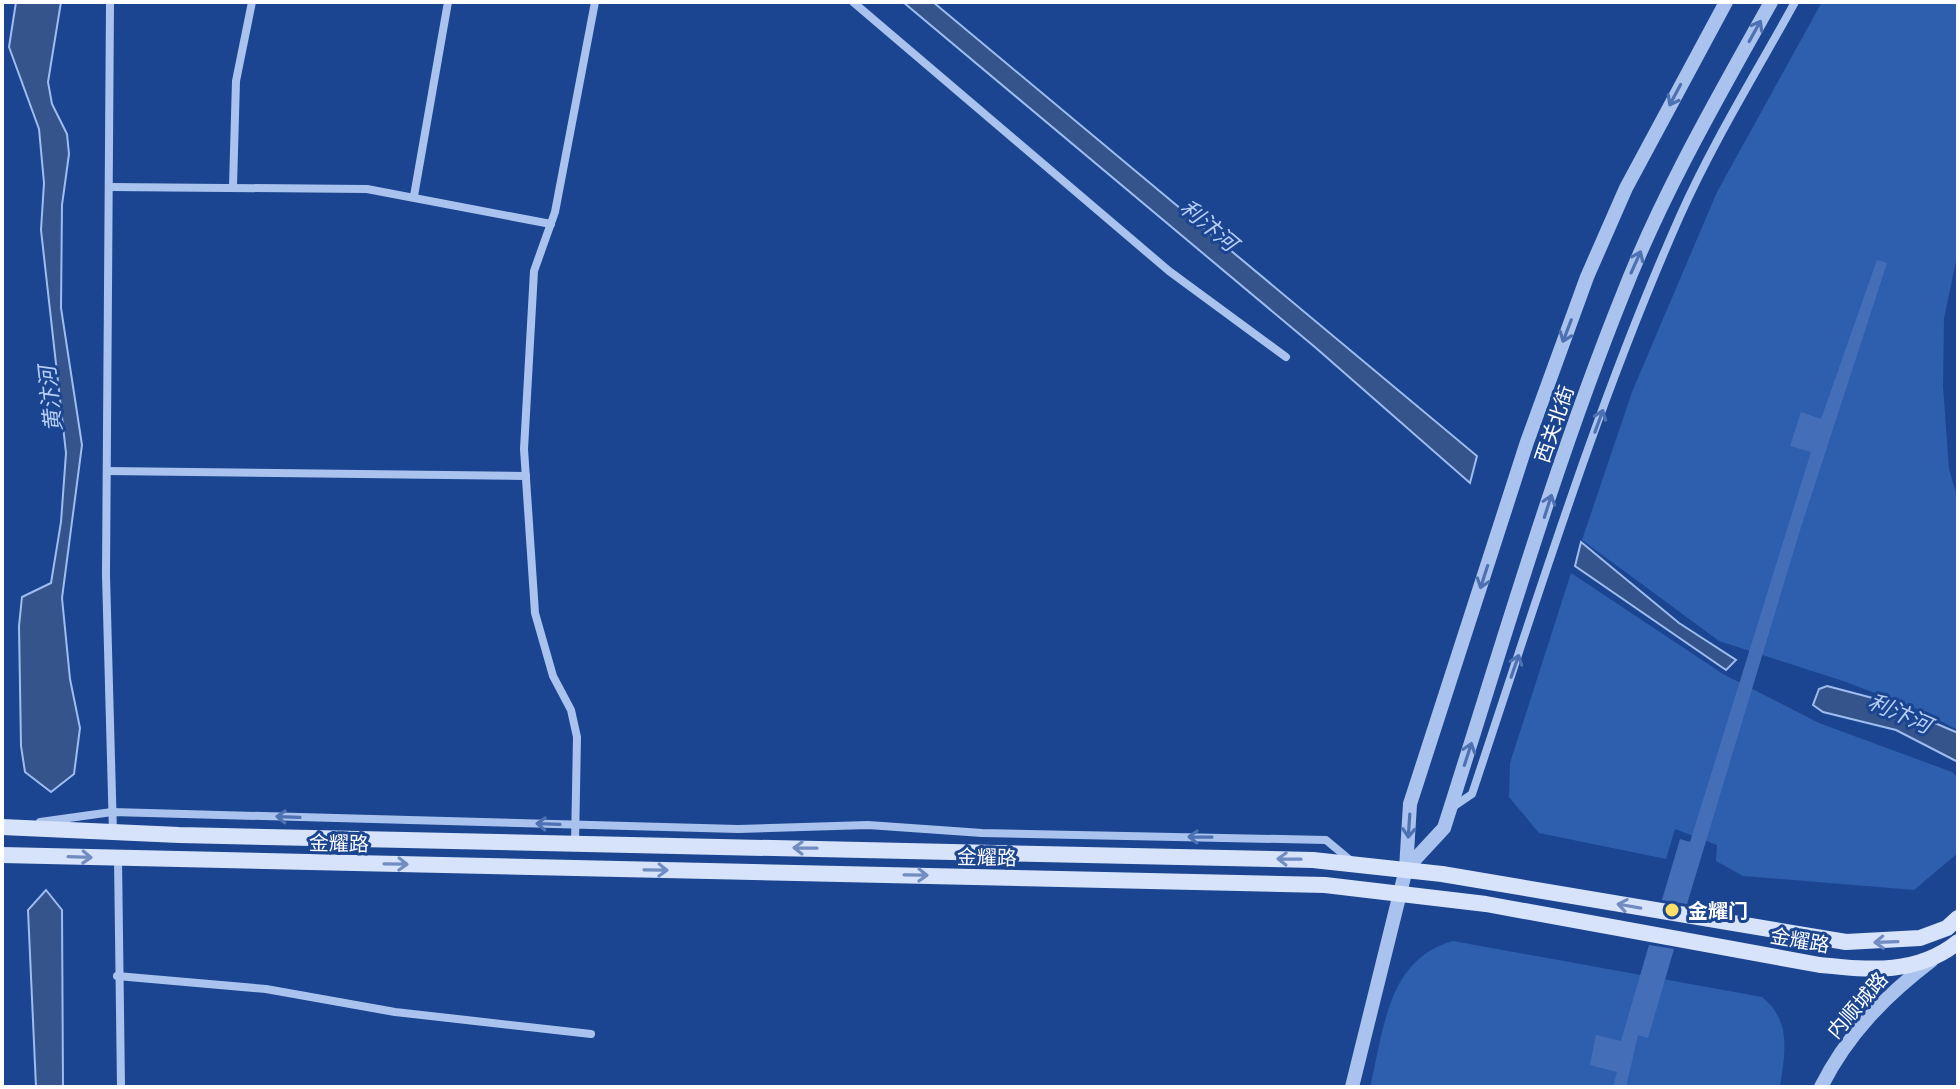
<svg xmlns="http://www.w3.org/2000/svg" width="1960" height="1089" font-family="'Titillium Web','Noto Sans SC',sans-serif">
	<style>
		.green { fill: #2e5eae }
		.water { fill: #36548c; stroke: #9dbdf0; stroke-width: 2 }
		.building { fill: #446fb8 }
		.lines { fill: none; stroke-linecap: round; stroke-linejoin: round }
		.minor { stroke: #aac3ee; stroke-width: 8 }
		.tertiary { stroke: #aac3ee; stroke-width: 14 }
		.secondary { stroke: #d7e3fa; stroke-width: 16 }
		.oneway { stroke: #4d71b1 }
		.oneway2 { stroke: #708cc0 }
		.poi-dot { fill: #ffdf67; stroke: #1b4590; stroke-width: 3 }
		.labels { text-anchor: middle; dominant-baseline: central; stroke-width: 6; stroke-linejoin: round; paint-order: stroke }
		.street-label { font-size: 20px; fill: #fff; stroke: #1b4590 }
		.poi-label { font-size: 20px; font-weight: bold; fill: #fff; stroke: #1b4590; text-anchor: start }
		.water-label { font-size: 22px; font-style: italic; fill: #b6cef5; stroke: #1b4590 }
	</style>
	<rect width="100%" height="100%" fill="#1b4590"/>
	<!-- green -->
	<g class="green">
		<path d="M 1822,2 L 1958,2 L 1958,251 L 1944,319 L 1943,386 L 1949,469 L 1958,500 L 1958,730 L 1917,709 L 1846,682 L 1719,641 L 1582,540 L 1632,392 L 1717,192 Z"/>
		<path d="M 1571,573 L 1723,674 L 1819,723 L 1952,772 L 1958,777 L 1958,853 L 1914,890 L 1743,876 L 1716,861 L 1717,845 L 1675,829 L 1666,859 L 1539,833 L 1509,797 L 1510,763 Z"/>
		<path d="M 1453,941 L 1762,997 C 1792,1021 1785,1053 1780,1087 L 1370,1087 C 1384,1030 1387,959 1453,941 Z"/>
	</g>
	<!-- water -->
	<g class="water">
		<path d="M 16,2 L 61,2 L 48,82 L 52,104 L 67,134 L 69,154 L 62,205 L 61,308 L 82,445 L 62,598 L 70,679 L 80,728 L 74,774 L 51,792 L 25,772 L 21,746 L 19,626 L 22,597 L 51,583 L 61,522 L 66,453 L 41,230 L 44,183 L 39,129 L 9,47 Z"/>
		<path d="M 903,2 L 933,2 L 1477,456 L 1470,483 L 1316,348 Z"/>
		<path d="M 1581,542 L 1679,623 L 1736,660 L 1726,670 L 1575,566 Z"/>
		<path d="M 1827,686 L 1884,701 L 1958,733 L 1958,762 L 1896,730 L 1823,712 L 1813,705 L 1819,689 Z"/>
		<path d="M 46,890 L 62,910 L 63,1087 L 36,1087 L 28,910 Z"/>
	</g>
	<!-- building -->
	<g class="building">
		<path d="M 1877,260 L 1887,263 L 1801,527 L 1687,904 L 1662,900 L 1680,839 L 1690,842 L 1811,452 L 1790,446 L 1801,412 L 1821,419 Z"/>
		<path d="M 1649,945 L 1674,949 L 1648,1038 L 1638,1035 L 1626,1087 L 1613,1087 L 1617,1072 L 1590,1065 L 1596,1035 L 1621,1041 Z"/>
	</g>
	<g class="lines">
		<!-- minor -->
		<g class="minor">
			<path d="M 110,2 L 106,575 L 113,833"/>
			<path d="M 853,2 L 1169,271 L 1286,357"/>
			<path d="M 233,186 L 236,81 L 252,2"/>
			<path d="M 109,187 L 367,189 L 551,224"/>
			<path d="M 414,196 L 448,2"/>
			<path d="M 107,471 L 526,476"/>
			<path d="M 1450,809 L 1472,794 C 1537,600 1597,403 1680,216 C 1713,142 1756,73 1795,2"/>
			<path d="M 40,822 L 112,812 L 738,829 L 868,825 L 982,833 L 1326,840 L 1350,860"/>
			<path d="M 575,844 L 577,737 L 571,710 L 553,676 L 535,613 L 524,449 L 534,271 L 555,212 L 595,2"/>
			<path d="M 118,858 L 121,1087"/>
			<path d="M 117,976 L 266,989 L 395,1012 L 591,1034"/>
		</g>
		<!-- tertiary -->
		<g class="tertiary">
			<path d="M 1406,869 L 1444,828 C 1501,650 1553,468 1623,294 C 1663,192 1718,97 1771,2"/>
			<path d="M 1352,1087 L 1406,869 L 1410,804 L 1527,442 L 1587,277 L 1626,188 L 1726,2"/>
			<path d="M 1821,1087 C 1847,1035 1885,996 1931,961"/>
		</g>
		<!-- secondary -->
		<g class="secondary">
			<path d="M 2,827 L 179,835 L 1313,860 L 1442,874 L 1846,942 L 1920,938 L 1947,928 L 1958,918"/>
			<path d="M 2,855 L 1325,885 L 1486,904 L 1820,965 C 1870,970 1917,975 1958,942"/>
		</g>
	</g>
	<!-- one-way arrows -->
	<defs><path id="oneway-shaft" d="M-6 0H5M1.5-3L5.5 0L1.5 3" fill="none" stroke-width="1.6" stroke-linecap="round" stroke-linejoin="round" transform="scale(2)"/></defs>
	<g class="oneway">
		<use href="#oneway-shaft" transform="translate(1755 31) rotate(-61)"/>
		<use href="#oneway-shaft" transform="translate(1675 95) rotate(118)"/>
		<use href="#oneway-shaft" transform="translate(1636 262) rotate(-66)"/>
		<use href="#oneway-shaft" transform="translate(1567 331) rotate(111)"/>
		<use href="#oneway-shaft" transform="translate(1599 421) rotate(-70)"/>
		<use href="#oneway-shaft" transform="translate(1548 506) rotate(-72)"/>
		<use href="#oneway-shaft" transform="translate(1484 577) rotate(108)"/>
		<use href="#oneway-shaft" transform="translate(1515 666) rotate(-71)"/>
		<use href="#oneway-shaft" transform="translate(1468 754) rotate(-72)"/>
		<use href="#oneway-shaft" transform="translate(288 817) rotate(-178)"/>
		<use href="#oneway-shaft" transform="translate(548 824) rotate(-178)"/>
		<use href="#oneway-shaft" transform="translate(1409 826) rotate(94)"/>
		<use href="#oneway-shaft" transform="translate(1200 837) rotate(-179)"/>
	</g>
	<g class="oneway2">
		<use href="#oneway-shaft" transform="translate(805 848) rotate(-179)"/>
		<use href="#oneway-shaft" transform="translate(80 857) rotate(2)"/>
		<use href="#oneway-shaft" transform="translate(1289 859) rotate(-179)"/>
		<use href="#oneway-shaft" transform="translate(396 864) rotate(1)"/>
		<use href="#oneway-shaft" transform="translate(656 870) rotate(1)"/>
		<use href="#oneway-shaft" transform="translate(916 875) rotate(1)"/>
		<use href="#oneway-shaft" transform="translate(1629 906) rotate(-170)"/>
		<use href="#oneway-shaft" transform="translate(1886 942) rotate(178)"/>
	</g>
	<!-- markers -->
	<circle class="poi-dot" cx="1672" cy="910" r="8"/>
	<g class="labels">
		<!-- street labels -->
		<g class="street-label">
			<text transform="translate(1554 424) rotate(-71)">西关北街</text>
			<text transform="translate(339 843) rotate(1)">金耀路</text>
			<text transform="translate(987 857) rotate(1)">金耀路</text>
			<text transform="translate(1800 940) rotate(10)">金耀路</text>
			<text transform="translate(1857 1005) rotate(-49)">内顺城路</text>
		</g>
		<!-- poi labels -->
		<g class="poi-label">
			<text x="1688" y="910">金耀门</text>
		</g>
		<!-- water labels -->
		<g class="water-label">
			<text transform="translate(1209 225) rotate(40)">利汴河</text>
			<text transform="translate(50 399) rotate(-96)">黄汴河</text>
			<text transform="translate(1900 713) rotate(24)">利汴河</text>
		</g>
	</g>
	<!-- border -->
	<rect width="1960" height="1089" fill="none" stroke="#ffffff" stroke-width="8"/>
</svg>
